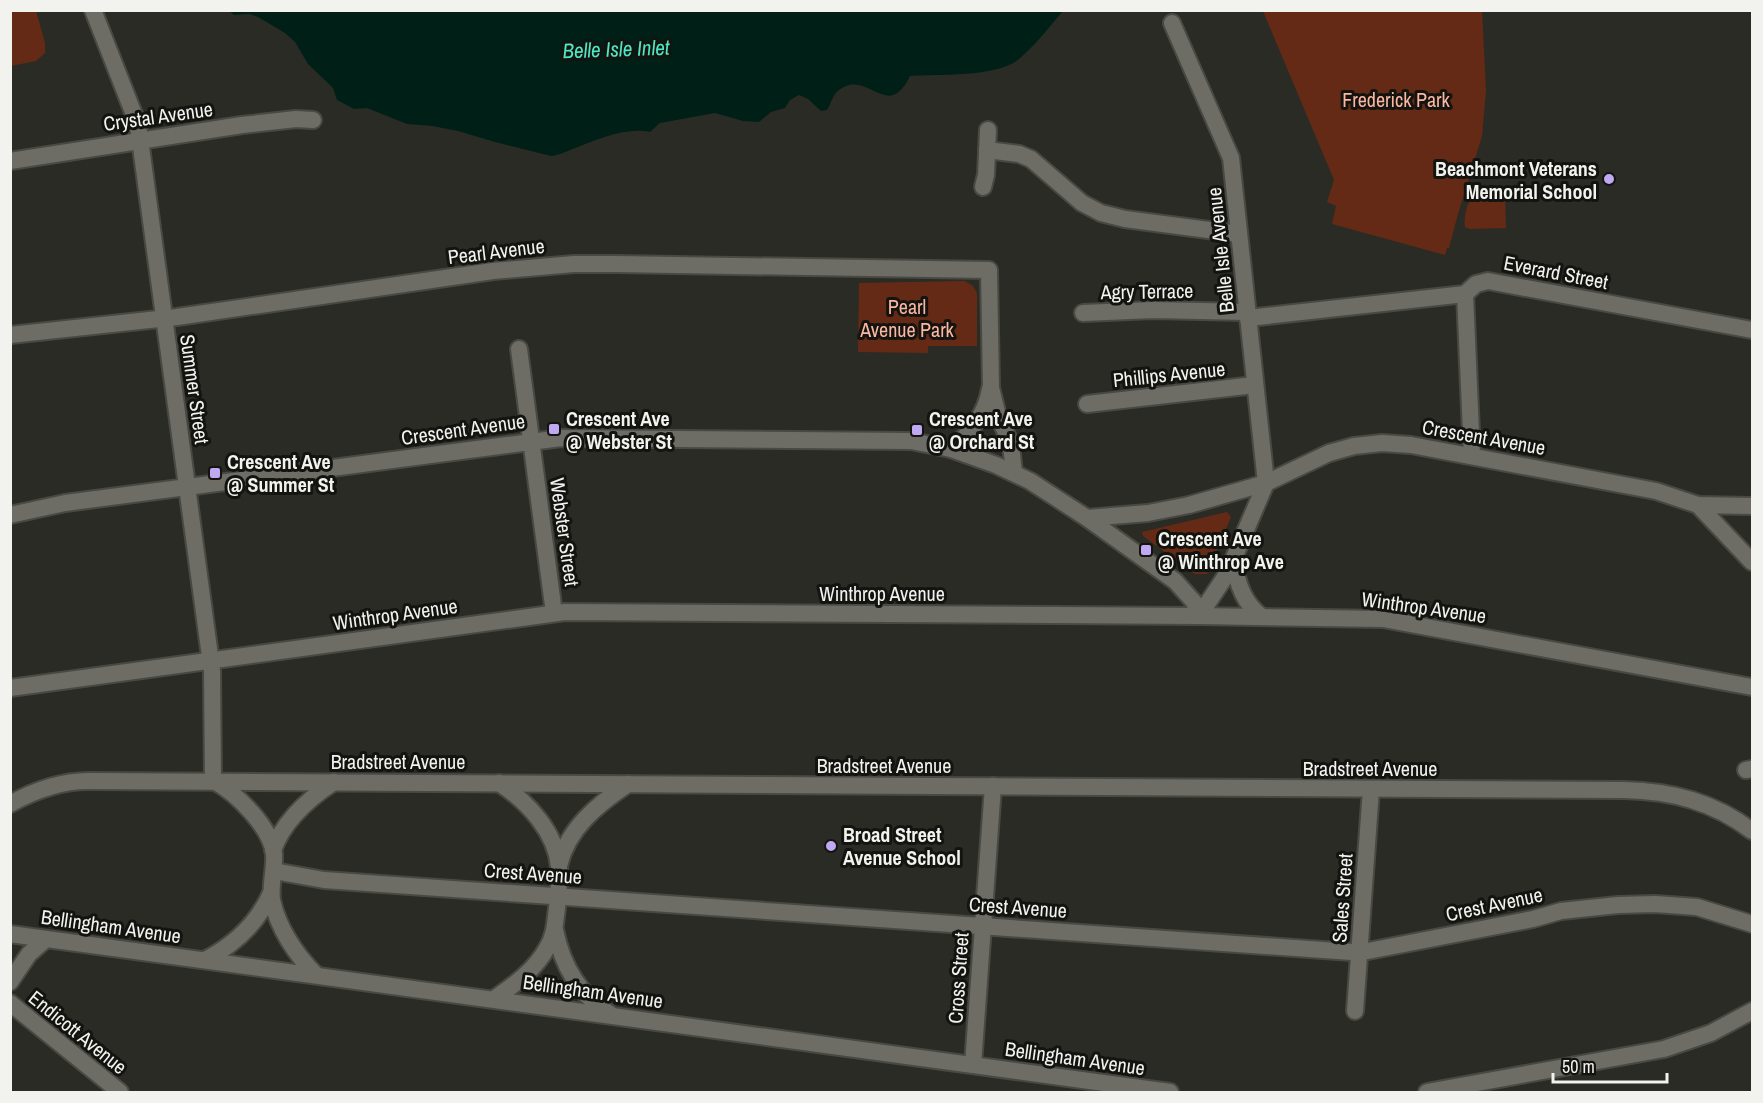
<svg xmlns="http://www.w3.org/2000/svg" width="1763" height="1103" font-family="'Archivo Narrow',sans-serif">
	<style>
		.green { fill: #642a15 }
		.water { fill: #002017 }
		.lines { fill: none; stroke-linecap: round; stroke-linejoin: round }
		.minor-casing { stroke: #494944; stroke-width: 20 }
		.tertiary-casing { stroke: #494944; stroke-width: 20 }
		.minor { stroke: #6d6d66; stroke-width: 16 }
		.tertiary { stroke: #6d6d66; stroke-width: 16 }
		.poi-dot { fill: #c1a8f3; stroke: #131310; stroke-width: 2 }
		.labels { text-anchor: middle; dominant-baseline: central; stroke-width: 6; stroke-linejoin: round; paint-order: stroke }
		.park-label { font-size: 20px; fill: #fbb7a1; stroke: #131310 }
		.street-label { font-size: 20px; fill: #f2f2ee; stroke: #131310 }
		.poi-label { font-size: 20px; font-weight: bold; fill: #f2f2ee; stroke: #131310; text-anchor: start }
		.water-label { font-size: 21px; font-style: italic; fill: #4de9c2; stroke: #131310 }
	</style>
	<rect width="100%" height="100%" fill="#2b2b25"/>
	<!-- green -->
	<g class="green">
		<path d="M 10,11 L 36,11 L 45,43 L 45,53 L 36,61 L 11,66 Z"/>
		<path d="M 1263,11 L 1482,11 L 1486,90 L 1482,136 L 1458,214 L 1449,248 L 1447,248 L 1445,255 L 1332,224 L 1336,206 L 1327,202 L 1334,180 Z"/>
		<path d="M 1477,192 L 1505,192 L 1506,228 L 1470,229 L 1465,227 C 1463,217 1468,197 1477,192 Z"/>
		<path d="M 965,281 L 973,286 L 977,293 L 977,346 L 928,346 L 928,353 L 858,352 L 859,283 Z"/>
		<path d="M 1227,512 L 1231,517 L 1207,574 L 1195,574 L 1143,536 L 1142,532 Z"/>
	</g>
	<!-- water -->
	<path class="water" d="M 229,11 L 1063,11 C 1049,27 1036,45 1019,59 C 997,78 939,74 910,76 C 887,123 868,68 839,90 C 833,94 831,104 827,110 L 821,111 L 808,99 L 799,95 L 790,100 L 785,108 L 771,112 L 759,122 L 743,121 L 715,113 L 660,123 L 650,132 C 627,127 599,139 578,147 C 569,150 561,155 551,156 L 495,142 L 458,131 L 432,126 L 407,124 L 367,108 L 354,109 L 337,100 L 333,88 L 308,64 L 295,42 L 285,33 L 258,17 L 249,14 L 234,15 Z"/>
	<g class="lines">
		<!-- minor casing -->
		<g class="minor-casing">
			<g id="minor">
				<path d="M 93,10 L 135,117 L 139,132 L 212,671 L 213,781"/>
				<path d="M 987,150 L 1019,154 L 1031,159 L 1082,203 L 1101,213 L 1125,219 L 1239,234"/>
				<path d="M 10,161 L 242,125 L 296,119 L 313,120"/>
				<path d="M 983,187 L 986,175 L 988,130"/>
				<path d="M 1465,294 L 1472,456"/>
				<path d="M 1083,313 L 1153,310 L 1247,312"/>
				<path d="M 1248,318 L 1465,294 L 1476,284 L 1488,281 L 1752,330"/>
				<path d="M 10,335 L 177,317 L 493,271 L 574,264 L 616,264 L 989,270 L 991,388 L 997,412 L 1011,445 L 1014,473"/>
				<path d="M 519,349 L 554,613"/>
				<path d="M 1087,404 L 1255,385"/>
				<path d="M 951,449 C 970,434 986,413 990,389"/>
				<path d="M 1234,559 C 1236,581 1243,603 1262,617"/>
				<path d="M 10,688 L 565,612 L 1199,616 L 1227,574 L 1266,483 L 1231,158 L 1172,23"/>
				<path d="M 1746,770 L 1752,769"/>
				<path d="M 214,781 C 236,793 271,827 274,854 C 275,869 270,885 272,900 C 278,928 296,955 316,975"/>
				<path d="M 10,804 C 35,790 61,781 89,781 L 1624,790 C 1672,791 1714,802 1752,831"/>
				<path d="M 273,850 C 284,820 308,799 334,782"/>
				<path d="M 559,866 C 567,829 598,804 628,784"/>
				<path d="M 274,871 L 324,880 L 1352,952 L 1368,951 L 1533,919 L 1561,911 L 1618,905 L 1655,904 L 1697,907 L 1752,924"/>
				<path d="M 555,930 C 562,964 579,995 610,1014"/>
				<path d="M 10,934 L 1170,1092"/>
				<path d="M 205,960 C 234,945 258,922 271,893"/>
				<path d="M 10,982 L 29,954 L 46,939"/>
				<path d="M 494,999 C 514,985 535,970 547,948 C 555,936 555,922 557,908 C 558,895 560,881 559,867 C 556,832 527,801 499,783"/>
				<path d="M 10,1003 L 120,1092"/>
				<path d="M 1355,1011 L 1371,789"/>
				<path d="M 973,1065 L 993,786"/>
				<path d="M 1427,1092 L 1664,1049 L 1711,1033 L 1752,1011"/>
			</g>
		</g>
		<!-- tertiary casing -->
		<g class="tertiary-casing">
			<g id="tertiary">
				<path d="M 1698,505 L 1752,562"/>
				<path d="M 10,515 L 65,503 L 561,438 L 911,441 L 951,449 L 996,465 L 1030,481 L 1087,518 L 1175,581 L 1194,602 L 1199,616 L 1383,619 L 1752,687"/>
				<path d="M 1087,518 L 1148,513 L 1189,505 L 1266,483 L 1329,453 L 1354,446 L 1382,443 L 1411,445 L 1656,491 L 1698,505 L 1752,506"/>
			</g>
		</g>
		<!-- minor -->
		<use href="#minor" class="minor"/>
		<!-- tertiary -->
		<use href="#tertiary" class="tertiary"/>
	</g>
	<!-- markers -->
	<g class="poi-dot">
		<circle cx="1609" cy="179" r="6"/>
		<rect x="548" y="423" width="12" height="12" rx="3"/>
		<rect x="911" y="424" width="12" height="12" rx="3"/>
		<rect x="209" y="467" width="12" height="12" rx="3"/>
		<rect x="1140" y="544" width="12" height="12" rx="3"/>
		<circle cx="831" cy="846" r="6"/>
	</g>
	<g class="labels">
		<!-- park labels -->
		<g class="park-label">
			<text x="1396" y="99">Frederick Park</text>
			<text x="907" y="306">Pearl<tspan x="907" dy="23">Avenue Park</tspan></text>
		</g>
		<!-- street labels -->
		<g class="street-label">
			<text transform="translate(158 116) rotate(-8)">Crystal Avenue</text>
			<text transform="translate(1220 250) rotate(-96)">Belle Isle Avenue</text>
			<text transform="translate(496 251) rotate(-7)">Pearl Avenue</text>
			<text transform="translate(1556 272) rotate(11)">Everard Street</text>
			<text transform="translate(1147 291) rotate(-1)">Agry Terrace</text>
			<text transform="translate(1169 374) rotate(-6)">Phillips Avenue</text>
			<text transform="translate(195 389) rotate(82)">Summer Street</text>
			<text transform="translate(463 429) rotate(-8)">Crescent Avenue</text>
			<text transform="translate(1484 437) rotate(10)">Crescent Avenue</text>
			<text transform="translate(565 532) rotate(82)">Webster Street</text>
			<text x="882" y="593">Winthrop Avenue</text>
			<text transform="translate(1424 607) rotate(8)">Winthrop Avenue</text>
			<text transform="translate(395 614) rotate(-8)">Winthrop Avenue</text>
			<text x="398" y="761">Bradstreet Avenue</text>
			<text x="884" y="765">Bradstreet Avenue</text>
			<text x="1370" y="768">Bradstreet Avenue</text>
			<text transform="translate(533 873) rotate(4)">Crest Avenue</text>
			<text transform="translate(1342 898) rotate(-86)">Sales Street</text>
			<text transform="translate(1494 904) rotate(-12)">Crest Avenue</text>
			<text transform="translate(1018 907) rotate(4)">Crest Avenue</text>
			<text transform="translate(111 926) rotate(8)">Bellingham Avenue</text>
			<text transform="translate(958 978) rotate(-86)">Cross Street</text>
			<text transform="translate(593 991) rotate(8)">Bellingham Avenue</text>
			<text transform="translate(78 1032) rotate(39)">Endicott Avenue</text>
			<text transform="translate(1075 1058) rotate(8)">Bellingham Avenue</text>
		</g>
		<!-- poi labels -->
		<g class="poi-label">
			<text x="1597" y="168" text-anchor="end">Beachmont Veterans<tspan x="1597" dy="23">Memorial School</tspan></text>
			<text x="566" y="418">Crescent Ave<tspan x="566" dy="23">@ Webster St</tspan></text>
			<text x="929" y="418">Crescent Ave<tspan x="929" dy="23">@ Orchard St</tspan></text>
			<text x="227" y="461">Crescent Ave<tspan x="227" dy="23">@ Summer St</tspan></text>
			<text x="1158" y="538">Crescent Ave<tspan x="1158" dy="23">@ Winthrop Ave</tspan></text>
			<text x="843" y="834">Broad Street<tspan x="843" dy="23">Avenue School</tspan></text>
		</g>
		<!-- water labels -->
		<g class="water-label">
			<text transform="translate(616 49) rotate(-2)">Belle Isle Inlet</text>
		</g>
	</g>
	<!-- border -->
	<rect width="1763" height="1103" fill="none" stroke="#f2f2ee" stroke-width="24"/>
	<!-- scale -->
	<path d="M1553 1073v9h114v-9" fill="none" stroke="#f2f2ee" stroke-width="3"/>
	<text x="1562" y="1073" font-size="18" fill="#f2f2ee" stroke="#131310" stroke-width="4.5" paint-order="stroke">50 m</text>
</svg>
